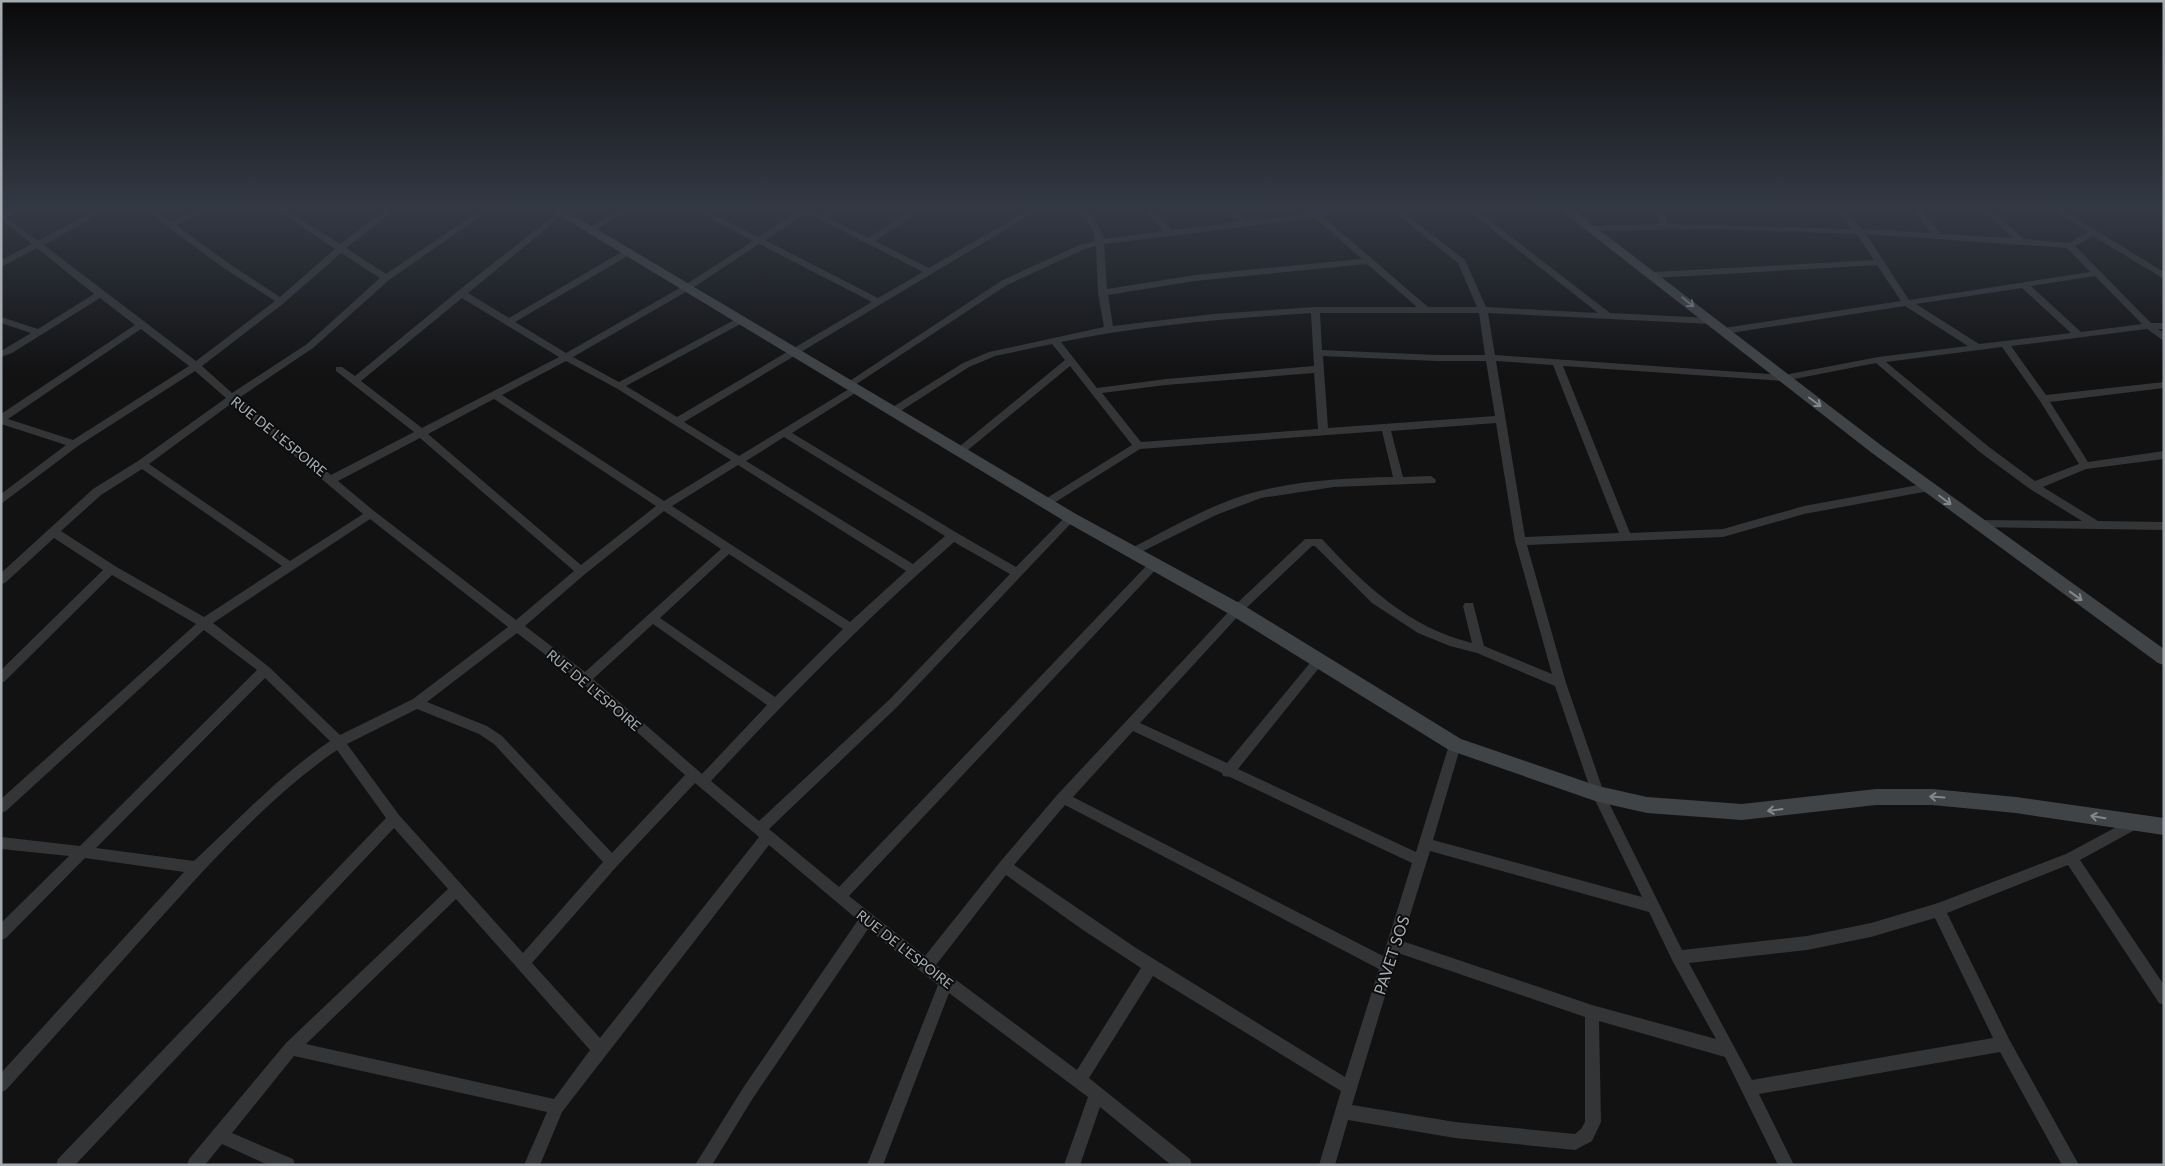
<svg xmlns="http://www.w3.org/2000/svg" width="2165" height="1166" font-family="Lato,sans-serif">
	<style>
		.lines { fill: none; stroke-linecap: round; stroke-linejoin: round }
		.street { fill: #333537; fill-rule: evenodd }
		.secondary { fill: #414447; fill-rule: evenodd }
		.oneway { stroke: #81888d }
		.labels { text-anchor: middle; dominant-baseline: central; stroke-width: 4; stroke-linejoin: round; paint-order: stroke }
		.street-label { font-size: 14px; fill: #a4acb2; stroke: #0d0d0e }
		.near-street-label { font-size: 16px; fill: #a4acb2; stroke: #0d0d0e }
	</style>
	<rect width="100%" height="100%" fill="#121213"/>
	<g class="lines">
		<!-- street -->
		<g class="street">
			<path d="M 98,209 L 108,209 L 44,245 L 196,361 L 275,301 L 225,269 L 144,209 L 153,209 L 171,222 L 199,209 L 209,209 L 176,225 L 231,265 L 280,297 L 335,249 L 276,209 L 285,209 L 340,244 L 386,209 L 395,209 L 346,248 L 386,274 L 482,209 L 491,209 L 389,280 L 313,348 L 239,398 L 331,475 L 414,432 L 336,371 L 336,367 L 342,367 L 355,376 L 458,291 L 561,210 L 564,210 L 564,214 L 468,293 L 509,318 L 625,250 L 631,250 L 631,254 L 515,322 L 566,353 L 685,285 L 753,241 L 693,209 L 703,209 L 758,237 L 801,209 L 811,209 L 822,215 L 831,209 L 840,209 L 829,218 L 868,238 L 914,209 L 923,209 L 875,241 L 929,268 L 1030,209 L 1040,209 L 684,422 L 739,456 L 849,389 L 844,388 L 842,386 L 1001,281 L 1079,245 L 1095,241 L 1092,229 L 1078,209 L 1086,209 L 1095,219 L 1104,239 L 1164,231 L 1143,209 L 1151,209 L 1172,230 L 1238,222 L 1226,209 L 1234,209 L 1247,221 L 1310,213 L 1310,210 L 1313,210 L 1318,212 L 1331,209 L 1344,209 L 1343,211 L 1322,216 L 1428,307 L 1477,307 L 1458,263 L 1390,209 L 1399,209 L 1465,260 L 1486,307 L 1598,313 L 1466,209 L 1475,209 L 1610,313 L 1711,318 L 1716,321 L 1711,324 L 1488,313 L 1495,355 L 1784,375 L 1878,357 L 1968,346 L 1905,306 L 1724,334 L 1719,331 L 1724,328 L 1901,301 L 1877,265 L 1654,278 L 1650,275 L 1654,272 L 1874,260 L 1857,234 L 1714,229 L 1591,231 L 1587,228 L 1588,226 L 1660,224 L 1656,209 L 1664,209 L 1668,224 L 1852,229 L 1836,209 L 1844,209 L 1862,229 L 1931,233 L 1912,209 L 1920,209 L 1941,234 L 2013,238 L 1980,209 L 1989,209 L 2024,239 L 2069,243 L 2088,232 L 2052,209 L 2061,209 L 2164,272 L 2164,279 L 2093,236 L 2075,246 L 2151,323 L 2164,323 L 2164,329 L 2158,329 L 2164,333 L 2164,341 L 2147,329 L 2011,346 L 2046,395 L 2164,382 L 2164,388 L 2050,402 L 2088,462 L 2164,451 L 2164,459 L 2086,469 L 2043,487 L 2098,521 L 2164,522 L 2164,530 L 1974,527 L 1973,524 L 1974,521 L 1978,520 L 2082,521 L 2030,489 L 1981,453 L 1876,363 L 1784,381 L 1563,366 L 1630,533 L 1723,529 L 1804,506 L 1929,483 L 1934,487 L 1929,491 L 1804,514 L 1723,537 L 1527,545 L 1566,683 L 1604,793 L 1682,950 L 1807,936 L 1871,923 L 1938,903 L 2066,854 L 2135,817 L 2140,819 L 2142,823 L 2140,827 L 2080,860 L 2164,985 L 2164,1005 L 2159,1003 L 2068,865 L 1947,913 L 2009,1039 L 2079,1165 L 2062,1165 L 2000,1052 L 1759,1094 L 1794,1165 L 1778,1165 L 1725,1057 L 1599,1021 L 1601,1122 L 1592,1141 L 1575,1150 L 1455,1138 L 1348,1120 L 1335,1165 L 1319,1165 L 1341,1091 L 1153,976 L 1089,1078 L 1190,1159 L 1192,1165 L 1171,1165 L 1100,1107 L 1080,1165 L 1064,1165 L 1088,1097 L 949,993 L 883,1165 L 867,1165 L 938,985 L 868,929 L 753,1098 L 712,1165 L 695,1165 L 743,1088 L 858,920 L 769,845 L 562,1112 L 540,1165 L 524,1165 L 547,1112 L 294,1056 L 232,1133 L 293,1159 L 295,1165 L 268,1165 L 222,1144 L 205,1165 L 187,1165 L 189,1159 L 286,1043 L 448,889 L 394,828 L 75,1165 L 56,1165 L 58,1159 L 386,818 L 337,750 C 270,796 210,863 156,923 C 106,979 56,1035 6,1090 L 1,1092 L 1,1073 L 184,872 L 85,858 L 6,938 L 1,940 L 1,923 L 69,856 L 1,849 L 1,837 L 80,846 L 257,670 L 204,630 L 6,811 L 1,813 L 1,799 L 196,624 L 112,575 L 5,681 L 1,683 L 1,670 L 103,570 L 54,538 L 5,583 L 1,584 L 1,573 L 93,489 L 138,461 L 226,398 L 195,371 L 78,446 L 1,504 L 1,494 L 66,445 L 1,424 L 1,414 L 135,325 L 100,298 L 12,353 L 1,357 L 1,351 L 31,333 L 1,323 L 1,317 L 38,329 L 94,294 L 37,248 L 1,267 L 1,260 L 32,244 L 1,219 L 1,213 L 38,241 ZM 807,213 L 923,272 L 878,298 L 765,240 ZM 1315,218 L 1362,259 L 1195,275 L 1107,289 L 1104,244 ZM 1866,234 L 2067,248 L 2090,272 L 1909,300 ZM 759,244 L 872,302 L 677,417 L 626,386 L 744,322 L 744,318 L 738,318 L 619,382 L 573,357 L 691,289 ZM 1096,246 L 1098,293 L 1104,327 L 989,352 L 963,363 L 888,410 L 887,412 L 888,414 L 896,414 L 969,367 L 995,356 L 1052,344 L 1065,360 L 954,451 L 959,455 L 963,454 L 1070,366 L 1132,445 L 1042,501 L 1041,504 L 1046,508 L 1140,449 L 1382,431 L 1393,477 C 1340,478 1284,481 1233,499 C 1197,512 1164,532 1129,549 L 1127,552 L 1133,556 L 1216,515 L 1261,498 L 1334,487 L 1435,483 L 1436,480 L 1431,476 L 1403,477 L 1391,431 L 1496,423 L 1515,541 L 1552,674 L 1484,646 L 1473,603 L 1465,603 L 1463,606 L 1472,643 C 1410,628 1364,585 1322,539 L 1305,539 L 1233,607 L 1058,794 L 1000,862 L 925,956 L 849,896 L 1161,564 L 1159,561 L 1151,561 L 839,887 L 769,829 L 897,707 L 1076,518 L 1075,515 L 1067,515 L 1016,567 L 957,533 L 792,433 L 857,392 L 859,390 L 857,388 L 852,387 L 1007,285 L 1085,249 ZM 341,253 L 380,278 L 307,344 L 232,393 L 202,366 L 284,303 ZM 1367,264 L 1417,307 L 1315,307 L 1213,314 L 1113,326 L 1108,295 L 1195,281 ZM 2095,276 L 2142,324 L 2081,332 L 2031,286 ZM 2022,288 L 2071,333 L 1979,344 L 1916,304 ZM 462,298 L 559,357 L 422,428 L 361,381 ZM 1311,313 L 1314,366 L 1166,379 L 1097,388 L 1061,342 C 1143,325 1227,319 1311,313 ZM 1320,313 L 1479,313 L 1485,355 L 1436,355 L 1322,350 ZM 141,329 L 189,366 L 73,440 L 8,419 ZM 2002,347 L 2040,401 L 2079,464 L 2035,481 L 1989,447 L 1886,362 ZM 1323,356 L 1436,361 L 1486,361 L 1495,416 L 1328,428 ZM 566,361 L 616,388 L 731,460 L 664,501 L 502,395 ZM 1496,361 L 1553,365 L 1619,533 L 1525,537 ZM 1314,373 L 1318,429 L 1141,442 L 1102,393 L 1166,385 ZM 494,399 L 656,506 L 581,565 L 428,434 ZM 232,403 L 363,514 L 290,561 L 149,464 ZM 784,437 L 945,536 L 913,564 L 746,461 ZM 420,438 L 574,571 L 516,620 L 374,511 L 338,481 ZM 738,465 L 906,571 L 850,622 L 672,506 ZM 142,469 L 282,566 L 204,617 L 115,566 L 61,531 L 101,495 ZM 664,511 L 721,549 L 585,672 L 525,626 L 585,574 ZM 370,519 L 508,627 L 413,699 L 340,735 L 269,667 L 213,623 ZM 954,542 L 1010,574 L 889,700 L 759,821 L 711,781 C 788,698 868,617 954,542 ZM 1312,546 L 1315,546 L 1372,603 L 1418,633 L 1450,646 L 1477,653 L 1555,686 L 1592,794 L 1642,897 L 1433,840 L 1461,745 L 1459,741 L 1455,740 L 1451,741 L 1449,745 L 1416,852 L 1238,769 L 1323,663 L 1325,660 L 1323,657 L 1315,657 L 1227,763 L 1140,723 L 1241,613 ZM 729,554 L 843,629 L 775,697 L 660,618 ZM 653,624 L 767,705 L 702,774 L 593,679 ZM 517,633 L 581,682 L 685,775 L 612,853 L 502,736 L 487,726 L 427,702 ZM 265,678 L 330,741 C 280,775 238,820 194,861 L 96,848 ZM 417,709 L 479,734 L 494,744 L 603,862 L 523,953 L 399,815 L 347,744 ZM 1133,731 L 1222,773 L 1223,776 L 1230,777 L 1412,863 L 1383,956 L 1073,797 ZM 695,783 L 759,837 L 600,1038 L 532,963 L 617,866 ZM 1065,805 L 1379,969 L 1345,1077 L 1136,948 L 1014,865 ZM 1430,851 L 1649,912 L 1673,962 L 1716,1039 L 1592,1005 L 1402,941 ZM 1006,875 L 1083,930 L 1141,968 L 1077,1070 L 936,965 ZM 456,899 L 590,1050 L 554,1099 L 306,1044 ZM 1935,918 L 1993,1038 L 1752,1080 L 1689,963 L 1807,950 L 1871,937 ZM 1398,953 L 1585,1017 L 1585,1122 L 1581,1129 L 1575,1134 L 1455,1122 L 1352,1105 Z"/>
			<path d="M 572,209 L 581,209 L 571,218 L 565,218 L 565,214 Z"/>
			<path d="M 620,209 L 629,209 L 593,232 L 587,232 L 586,230 Z"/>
			<path d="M 2116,209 L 2164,209 L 2164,213 L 2120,211 Z"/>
		</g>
		<!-- secondary -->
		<g class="secondary">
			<path d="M 6,209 L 20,209 L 1,222 L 1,212 Z"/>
			<path d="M 549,209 L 563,209 L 1076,514 L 1243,605 L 1461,739 L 1598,786 L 1647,797 L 1742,804 L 1876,789 L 1932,789 L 2016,797 L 2164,818 L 2164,835 L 2016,813 L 1932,805 L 1876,805 L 1742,820 L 1647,813 L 1598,802 L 1449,750 L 1231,615 L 1066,522 Z"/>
			<path d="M 1559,209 L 1572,209 L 1882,446 L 2164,649 L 2164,665 L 2158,663 L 1872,453 Z"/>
		</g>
	</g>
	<!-- one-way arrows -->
	<defs><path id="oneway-shaft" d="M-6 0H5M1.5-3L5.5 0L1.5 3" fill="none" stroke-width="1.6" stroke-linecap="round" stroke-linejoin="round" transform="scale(1.25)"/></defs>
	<g class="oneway">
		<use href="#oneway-shaft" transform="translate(1688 302) rotate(39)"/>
		<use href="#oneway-shaft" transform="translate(1815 402) rotate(37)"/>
		<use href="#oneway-shaft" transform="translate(1945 500) rotate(37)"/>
		<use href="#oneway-shaft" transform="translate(2076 596) rotate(36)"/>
		<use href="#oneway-shaft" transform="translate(1937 797) rotate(-176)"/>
		<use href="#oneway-shaft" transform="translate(1775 810) rotate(173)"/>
		<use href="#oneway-shaft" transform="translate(2098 817) rotate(-171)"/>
	</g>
	<!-- sky -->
	<linearGradient id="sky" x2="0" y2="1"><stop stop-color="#0a0a0a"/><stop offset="0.56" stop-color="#333944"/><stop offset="1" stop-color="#333944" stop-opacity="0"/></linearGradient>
	<rect width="2165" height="372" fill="url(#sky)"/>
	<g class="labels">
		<!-- street labels -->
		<g class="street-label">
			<text transform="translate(279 436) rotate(39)">RUE DE L'ESPOIRE</text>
			<text transform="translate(594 690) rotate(40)">RUE DE L'ESPOIRE</text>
			<text transform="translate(905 949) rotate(38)">RUE DE L'ESPOIRE</text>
		</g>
		<!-- near-street labels -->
		<g class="near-street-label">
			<text transform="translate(1391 955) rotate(-72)">PAVET SOS</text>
		</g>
	</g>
	<!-- border -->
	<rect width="2165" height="1166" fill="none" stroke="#a4acb2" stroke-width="5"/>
</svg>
